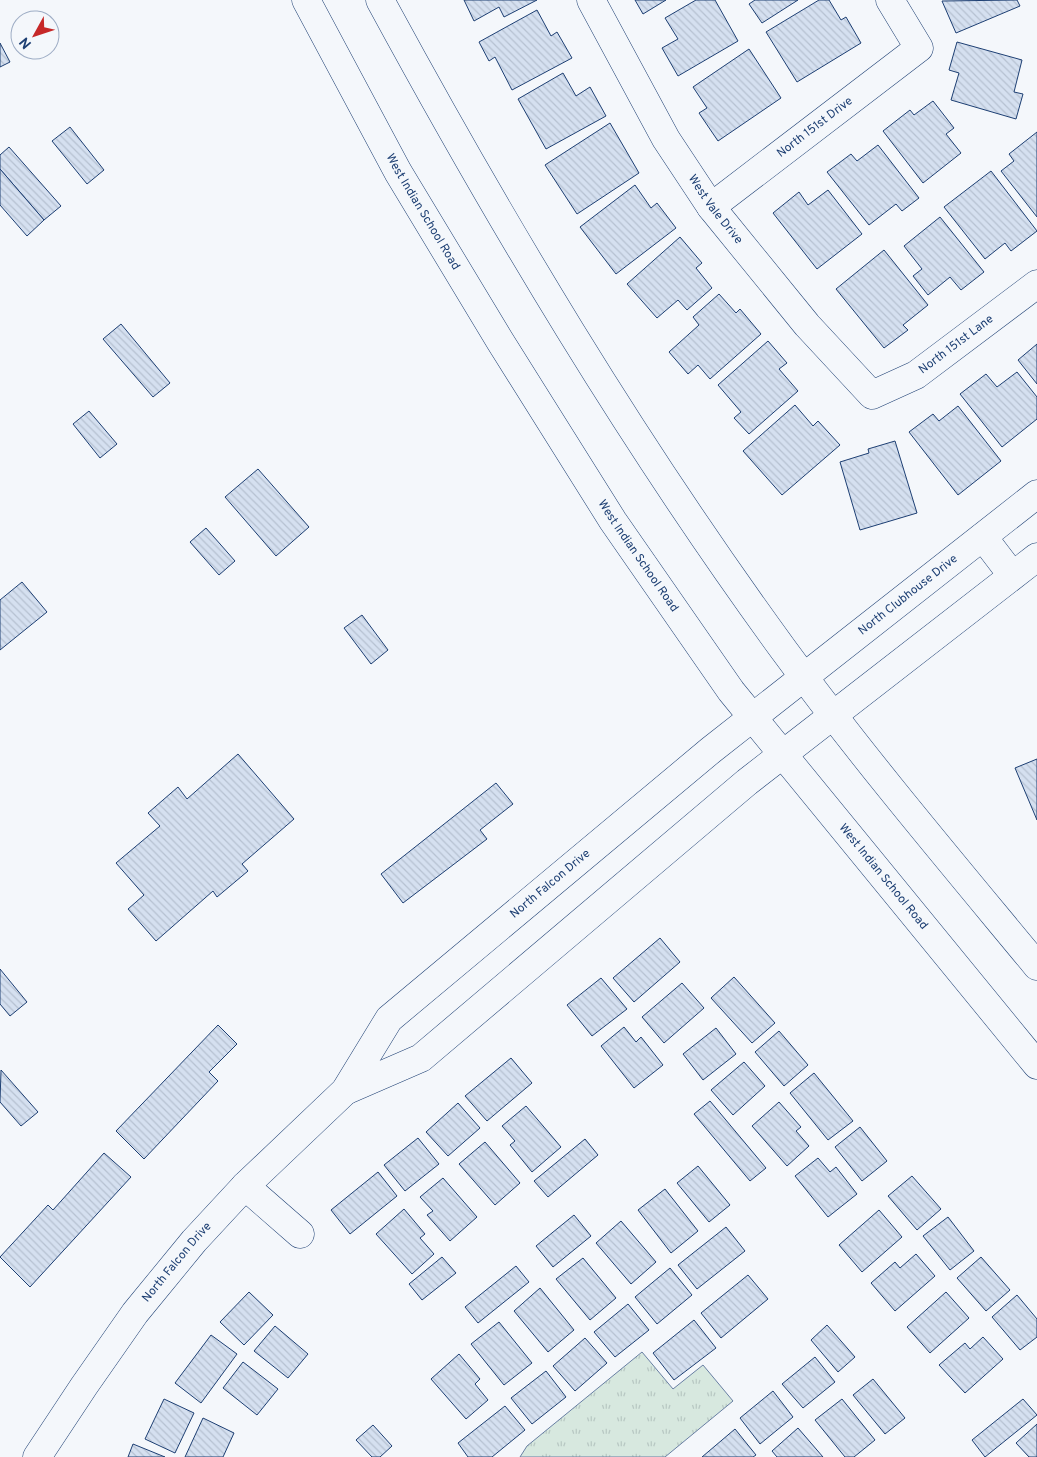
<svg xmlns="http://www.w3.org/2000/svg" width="1037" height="1457" font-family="Overpass,sans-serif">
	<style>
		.park { fill: url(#park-tufts); stroke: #687fa3 }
		.building { fill: url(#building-back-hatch); stroke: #1d3f73 }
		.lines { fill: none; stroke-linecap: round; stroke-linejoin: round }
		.minor-casing { stroke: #1d3f73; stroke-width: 29 }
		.major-casing { stroke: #1d3f73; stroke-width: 29 }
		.minor { stroke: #f4f7fb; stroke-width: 28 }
		.major { stroke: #f4f7fb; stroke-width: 28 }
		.labels { text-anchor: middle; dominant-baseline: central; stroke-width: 4; stroke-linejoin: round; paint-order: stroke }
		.street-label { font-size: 12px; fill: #1d3f73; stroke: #f4f7fb }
	</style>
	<defs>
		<pattern id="park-tufts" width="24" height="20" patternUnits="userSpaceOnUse" patternTransform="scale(1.25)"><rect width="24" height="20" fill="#d7e8df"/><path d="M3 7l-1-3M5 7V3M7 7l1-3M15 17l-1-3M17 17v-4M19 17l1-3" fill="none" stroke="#b8c8c3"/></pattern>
		<pattern id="building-back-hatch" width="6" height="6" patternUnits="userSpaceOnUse" patternTransform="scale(1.25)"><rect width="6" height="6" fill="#d5e0f0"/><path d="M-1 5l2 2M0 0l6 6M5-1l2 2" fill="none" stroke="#b6c1d1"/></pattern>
	</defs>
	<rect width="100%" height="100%" fill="#f4f7fb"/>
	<!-- park -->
	<path class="park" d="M 642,1352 L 673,1389 L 703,1365 L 733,1401 L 665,1457 L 520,1457 L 527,1446 Z"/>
	<!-- building -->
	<g class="building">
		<path d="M 464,0 L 537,0 L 504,17 L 499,7 L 474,21 Z"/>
		<path d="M 635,0 L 666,0 L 643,14 Z"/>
		<path d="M 696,0 L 715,0 L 738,41 L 678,76 L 662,48 L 678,39 L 665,18 Z"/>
		<path d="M 755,0 L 798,0 L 762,23 L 749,4 Z"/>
		<path d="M 819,0 L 829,0 L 841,20 L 846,17 L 861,43 L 797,82 L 766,32 Z"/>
		<path d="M 1017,0 L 1020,6 L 956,33 L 942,1 Z"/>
		<path d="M 537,10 L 551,36 L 557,32 L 572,58 L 512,90 L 495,57 L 489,61 L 479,42 Z"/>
		<path d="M 957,42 L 1022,60 L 1014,92 L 1023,94 L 1016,119 L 951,100 L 959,73 L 949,70 Z"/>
		<path d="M 0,43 L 10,62 L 0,67 Z"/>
		<path d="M 749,49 L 781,98 L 718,141 L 699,113 L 707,108 L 693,87 Z"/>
		<path d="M 563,73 L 576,96 L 590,87 L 606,116 L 546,149 L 518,99 Z"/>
		<path d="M 933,101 L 954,128 L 946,134 L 961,153 L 923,183 L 883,131 L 910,110 L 914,115 Z"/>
		<path d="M 610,123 L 639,173 L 577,214 L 545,165 Z"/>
		<path d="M 70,127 L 104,170 L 87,184 L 52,141 Z"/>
		<path d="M 1037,132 L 1037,217 L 1001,171 L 1014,161 L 1009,154 Z"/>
		<path d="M 878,145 L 919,198 L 902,211 L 896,204 L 869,225 L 827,172 L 851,154 L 857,161 Z"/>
		<path d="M 9,147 L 61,206 L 44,220 L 0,169 L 0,155 Z"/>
		<path d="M 0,169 L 44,220 L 27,236 L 0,205 Z"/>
		<path d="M 991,171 L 1037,231 L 1011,251 L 1005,243 L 985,259 L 944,207 Z"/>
		<path d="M 635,185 L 651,208 L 657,203 L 676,228 L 616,274 L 580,227 Z"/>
		<path d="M 828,190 L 862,234 L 817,269 L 773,213 L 799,192 L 808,205 Z"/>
		<path d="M 940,217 L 984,272 L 961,290 L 950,277 L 928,295 L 913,276 L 922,269 L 904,246 Z"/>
		<path d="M 680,237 L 702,263 L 696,268 L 712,288 L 687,310 L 678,300 L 657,318 L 627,284 Z"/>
		<path d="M 884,250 L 928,305 L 903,325 L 908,330 L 884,348 L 836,289 Z"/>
		<path d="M 719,294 L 736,313 L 740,309 L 761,334 L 710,379 L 698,365 L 688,374 L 669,352 L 699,325 L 693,317 Z"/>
		<path d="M 121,324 L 170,383 L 153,397 L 103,339 Z"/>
		<path d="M 768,341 L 787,363 L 779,369 L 798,391 L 749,434 L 734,418 L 741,412 L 718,385 Z"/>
		<path d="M 1037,344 L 1037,384 L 1018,360 Z"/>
		<path d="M 1017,372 L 1037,397 L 1037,419 L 1002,447 L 960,394 L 986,374 L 997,387 Z"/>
		<path d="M 795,405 L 813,426 L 818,421 L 840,445 L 782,495 L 743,451 Z"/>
		<path d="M 958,406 L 1001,461 L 958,495 L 909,432 L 933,414 L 939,421 Z"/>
		<path d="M 89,411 L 117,444 L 100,458 L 73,424 Z"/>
		<path d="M 895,441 L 917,513 L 860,530 L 840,462 L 869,453 L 868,449 Z"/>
		<path d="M 258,469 L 309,527 L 276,556 L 225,497 Z"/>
		<path d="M 206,528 L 235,561 L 219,575 L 190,542 Z"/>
		<path d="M 22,582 L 47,612 L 0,650 L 0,600 Z"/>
		<path d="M 362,615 L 388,650 L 371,664 L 344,628 Z"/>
		<path d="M 238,754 L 294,819 L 242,864 L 248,871 L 217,897 L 213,891 L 156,941 L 128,909 L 144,895 L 116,863 L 160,826 L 148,813 L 178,787 L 187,799 Z"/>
		<path d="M 1037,759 L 1037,820 L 1015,768 Z"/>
		<path d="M 496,783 L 513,804 L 480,830 L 487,839 L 403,903 L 381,874 Z"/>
		<path d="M 660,938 L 680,962 L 634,1002 L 613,978 Z"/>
		<path d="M 0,969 L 27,1002 L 10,1016 L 0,1004 Z"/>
		<path d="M 734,977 L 775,1023 L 752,1043 L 711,998 Z"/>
		<path d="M 601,978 L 627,1009 L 592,1036 L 567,1005 Z"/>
		<path d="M 682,983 L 704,1008 L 664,1043 L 642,1017 Z"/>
		<path d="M 218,1025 L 237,1044 L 209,1072 L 218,1081 L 144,1159 L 116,1131 Z"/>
		<path d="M 624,1027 L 636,1042 L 641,1037 L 663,1065 L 634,1088 L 601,1046 Z"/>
		<path d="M 716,1028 L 736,1054 L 703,1080 L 683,1054 Z"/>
		<path d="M 779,1031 L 808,1065 L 784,1086 L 755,1052 Z"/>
		<path d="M 511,1058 L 532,1083 L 487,1121 L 465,1096 Z"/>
		<path d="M 744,1062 L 765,1086 L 733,1115 L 711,1090 Z"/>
		<path d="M 1,1070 L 38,1112 L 21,1126 L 0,1102 Z"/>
		<path d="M 814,1073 L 853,1121 L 828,1140 L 790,1093 Z"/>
		<path d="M 710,1101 L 766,1168 L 750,1181 L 694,1114 Z"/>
		<path d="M 779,1102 L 801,1127 L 796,1131 L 809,1146 L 787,1166 L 752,1126 Z"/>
		<path d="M 458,1103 L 480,1128 L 448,1156 L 426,1132 Z"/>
		<path d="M 526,1106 L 561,1147 L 532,1172 L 510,1145 L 515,1141 L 502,1126 Z"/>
		<path d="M 860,1127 L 887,1161 L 862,1181 L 835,1147 Z"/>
		<path d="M 418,1138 L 439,1164 L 405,1191 L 384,1165 Z"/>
		<path d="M 585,1139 L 598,1155 L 548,1197 L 534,1181 Z"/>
		<path d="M 485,1142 L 520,1183 L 495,1205 L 459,1164 Z"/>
		<path d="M 104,1153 L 131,1177 L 30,1287 L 0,1257 L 48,1205 L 53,1210 Z"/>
		<path d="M 818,1158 L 830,1172 L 836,1167 L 857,1194 L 828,1217 L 795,1176 Z"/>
		<path d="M 698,1166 L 730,1205 L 709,1222 L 677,1183 Z"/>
		<path d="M 378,1172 L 397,1196 L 350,1234 L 331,1210 Z"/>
		<path d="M 912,1176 L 941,1209 L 917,1230 L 888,1196 Z"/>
		<path d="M 443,1178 L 477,1217 L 450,1241 L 427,1215 L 433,1211 L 420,1197 Z"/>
		<path d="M 665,1189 L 698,1231 L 671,1253 L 638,1210 Z"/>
		<path d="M 404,1209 L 425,1234 L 420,1238 L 434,1254 L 412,1274 L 376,1234 Z"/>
		<path d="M 879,1210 L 902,1237 L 862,1272 L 839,1245 Z"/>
		<path d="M 574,1215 L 591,1236 L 553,1267 L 536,1246 Z"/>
		<path d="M 948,1217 L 974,1251 L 950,1270 L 923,1236 Z"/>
		<path d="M 621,1221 L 656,1262 L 631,1284 L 596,1243 Z"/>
		<path d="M 726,1227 L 745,1251 L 697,1289 L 678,1265 Z"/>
		<path d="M 916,1254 L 935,1276 L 895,1311 L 871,1283 L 895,1262 L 900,1268 Z"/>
		<path d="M 442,1257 L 456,1273 L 422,1300 L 409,1284 Z"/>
		<path d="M 981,1257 L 1010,1290 L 986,1311 L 957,1278 Z"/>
		<path d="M 583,1258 L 616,1298 L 590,1320 L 556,1279 Z"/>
		<path d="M 516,1266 L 529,1282 L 478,1323 L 465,1307 Z"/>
		<path d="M 670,1268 L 692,1295 L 657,1324 L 635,1297 Z"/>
		<path d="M 748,1275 L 768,1299 L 721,1338 L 701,1313 Z"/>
		<path d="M 540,1288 L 574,1330 L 548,1352 L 514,1311 Z"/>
		<path d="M 249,1292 L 273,1315 L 244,1345 L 220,1322 Z"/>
		<path d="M 946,1292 L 969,1318 L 930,1353 L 907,1327 Z"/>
		<path d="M 1017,1295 L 1037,1319 L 1037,1337 L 1020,1350 L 992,1317 Z"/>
		<path d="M 628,1304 L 649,1330 L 615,1357 L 594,1332 Z"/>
		<path d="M 694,1320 L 716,1348 L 674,1380 L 653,1353 Z"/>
		<path d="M 499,1322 L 532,1363 L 504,1385 L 471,1344 Z"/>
		<path d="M 827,1325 L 855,1357 L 838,1372 L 811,1340 Z"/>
		<path d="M 275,1326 L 308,1354 L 288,1378 L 254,1351 Z"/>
		<path d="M 211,1335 L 237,1354 L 201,1403 L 175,1383 Z"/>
		<path d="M 983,1337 L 1003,1359 L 965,1393 L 939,1365 L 965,1343 L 970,1349 Z"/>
		<path d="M 585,1338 L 607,1363 L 575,1391 L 553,1366 Z"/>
		<path d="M 459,1354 L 480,1379 L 475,1384 L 488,1400 L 466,1419 L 431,1379 Z"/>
		<path d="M 815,1357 L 835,1382 L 803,1408 L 782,1384 Z"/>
		<path d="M 243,1362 L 278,1389 L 257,1415 L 223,1388 Z"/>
		<path d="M 546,1371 L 566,1397 L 532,1424 L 511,1398 Z"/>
		<path d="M 873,1379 L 905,1418 L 885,1434 L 853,1395 Z"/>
		<path d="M 773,1391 L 793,1417 L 760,1444 L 740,1418 Z"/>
		<path d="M 164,1399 L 194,1413 L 175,1453 L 145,1439 Z"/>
		<path d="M 842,1399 L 875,1440 L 854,1457 L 845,1457 L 815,1420 Z"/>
		<path d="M 1023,1399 L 1037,1415 L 985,1457 L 972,1440 Z"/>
		<path d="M 505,1406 L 525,1430 L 492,1457 L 468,1457 L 458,1443 Z"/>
		<path d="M 203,1418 L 234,1433 L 223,1457 L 185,1457 Z"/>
		<path d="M 1037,1424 L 1037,1457 L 1029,1457 L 1016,1443 Z"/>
		<path d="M 373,1425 L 392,1446 L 380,1457 L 372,1457 L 356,1440 Z"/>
		<path d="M 798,1428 L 823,1457 L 777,1457 L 772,1451 Z"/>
		<path d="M 735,1429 L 756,1455 L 753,1457 L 702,1457 Z"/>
		<path d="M 133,1444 L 165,1457 L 128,1457 Z"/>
	</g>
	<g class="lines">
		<!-- minor casing -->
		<g class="minor-casing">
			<g id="minor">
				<path id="s1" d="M 591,0 L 666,139 L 711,207 L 807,325 L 872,395 L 916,375 L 1037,284"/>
				<path id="s2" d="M 711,207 L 919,48 L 890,0"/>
				<path d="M 983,537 L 1012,575"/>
				<path d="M 345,1091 L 421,1058 L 747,782 L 1037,557"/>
				<path d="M 245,1186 L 300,1234"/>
				<path id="s3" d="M 37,1457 L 84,1386 L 135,1313 L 194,1241 L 245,1186 L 345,1091 L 389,1019 L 711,750 L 1037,494"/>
			</g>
		</g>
		<!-- major casing -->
		<g class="major-casing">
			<g id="major">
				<path id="s4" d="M 306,0 L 398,172 L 500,341 L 613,521 L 731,691 L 1037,1065"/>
				<path d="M 380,0 C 502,225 632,442 783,649 C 863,758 951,862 1037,966"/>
			</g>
		</g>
		<!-- minor -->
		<use href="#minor" class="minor"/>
		<!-- major -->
		<use href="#major" class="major"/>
	</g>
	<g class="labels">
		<!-- street labels -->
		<g class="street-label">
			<text stroke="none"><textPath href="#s2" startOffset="131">North 151st Drive</textPath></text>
			<text stroke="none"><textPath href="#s1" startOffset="244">West Vale Drive</textPath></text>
			<text stroke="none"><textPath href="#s4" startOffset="242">West Indian School Road</textPath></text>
			<text stroke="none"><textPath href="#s1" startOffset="586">North 151st Lane</textPath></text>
			<text stroke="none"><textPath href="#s4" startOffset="648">West Indian School Road</textPath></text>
			<text stroke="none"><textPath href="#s3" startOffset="1235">North Clubhouse Drive</textPath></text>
			<text stroke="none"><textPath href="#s4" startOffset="1052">West Indian School Road</textPath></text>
			<text stroke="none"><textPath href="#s3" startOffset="775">North Falcon Drive</textPath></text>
			<text stroke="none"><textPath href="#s3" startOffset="240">North Falcon Drive</textPath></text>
		</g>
	</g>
	<!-- north arrow -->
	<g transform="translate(35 35) rotate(230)"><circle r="24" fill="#f4f7fb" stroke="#9eadc5"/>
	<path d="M0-4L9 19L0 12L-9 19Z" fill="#c62828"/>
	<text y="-8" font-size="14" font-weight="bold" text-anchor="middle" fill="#1d3f73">N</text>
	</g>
</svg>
